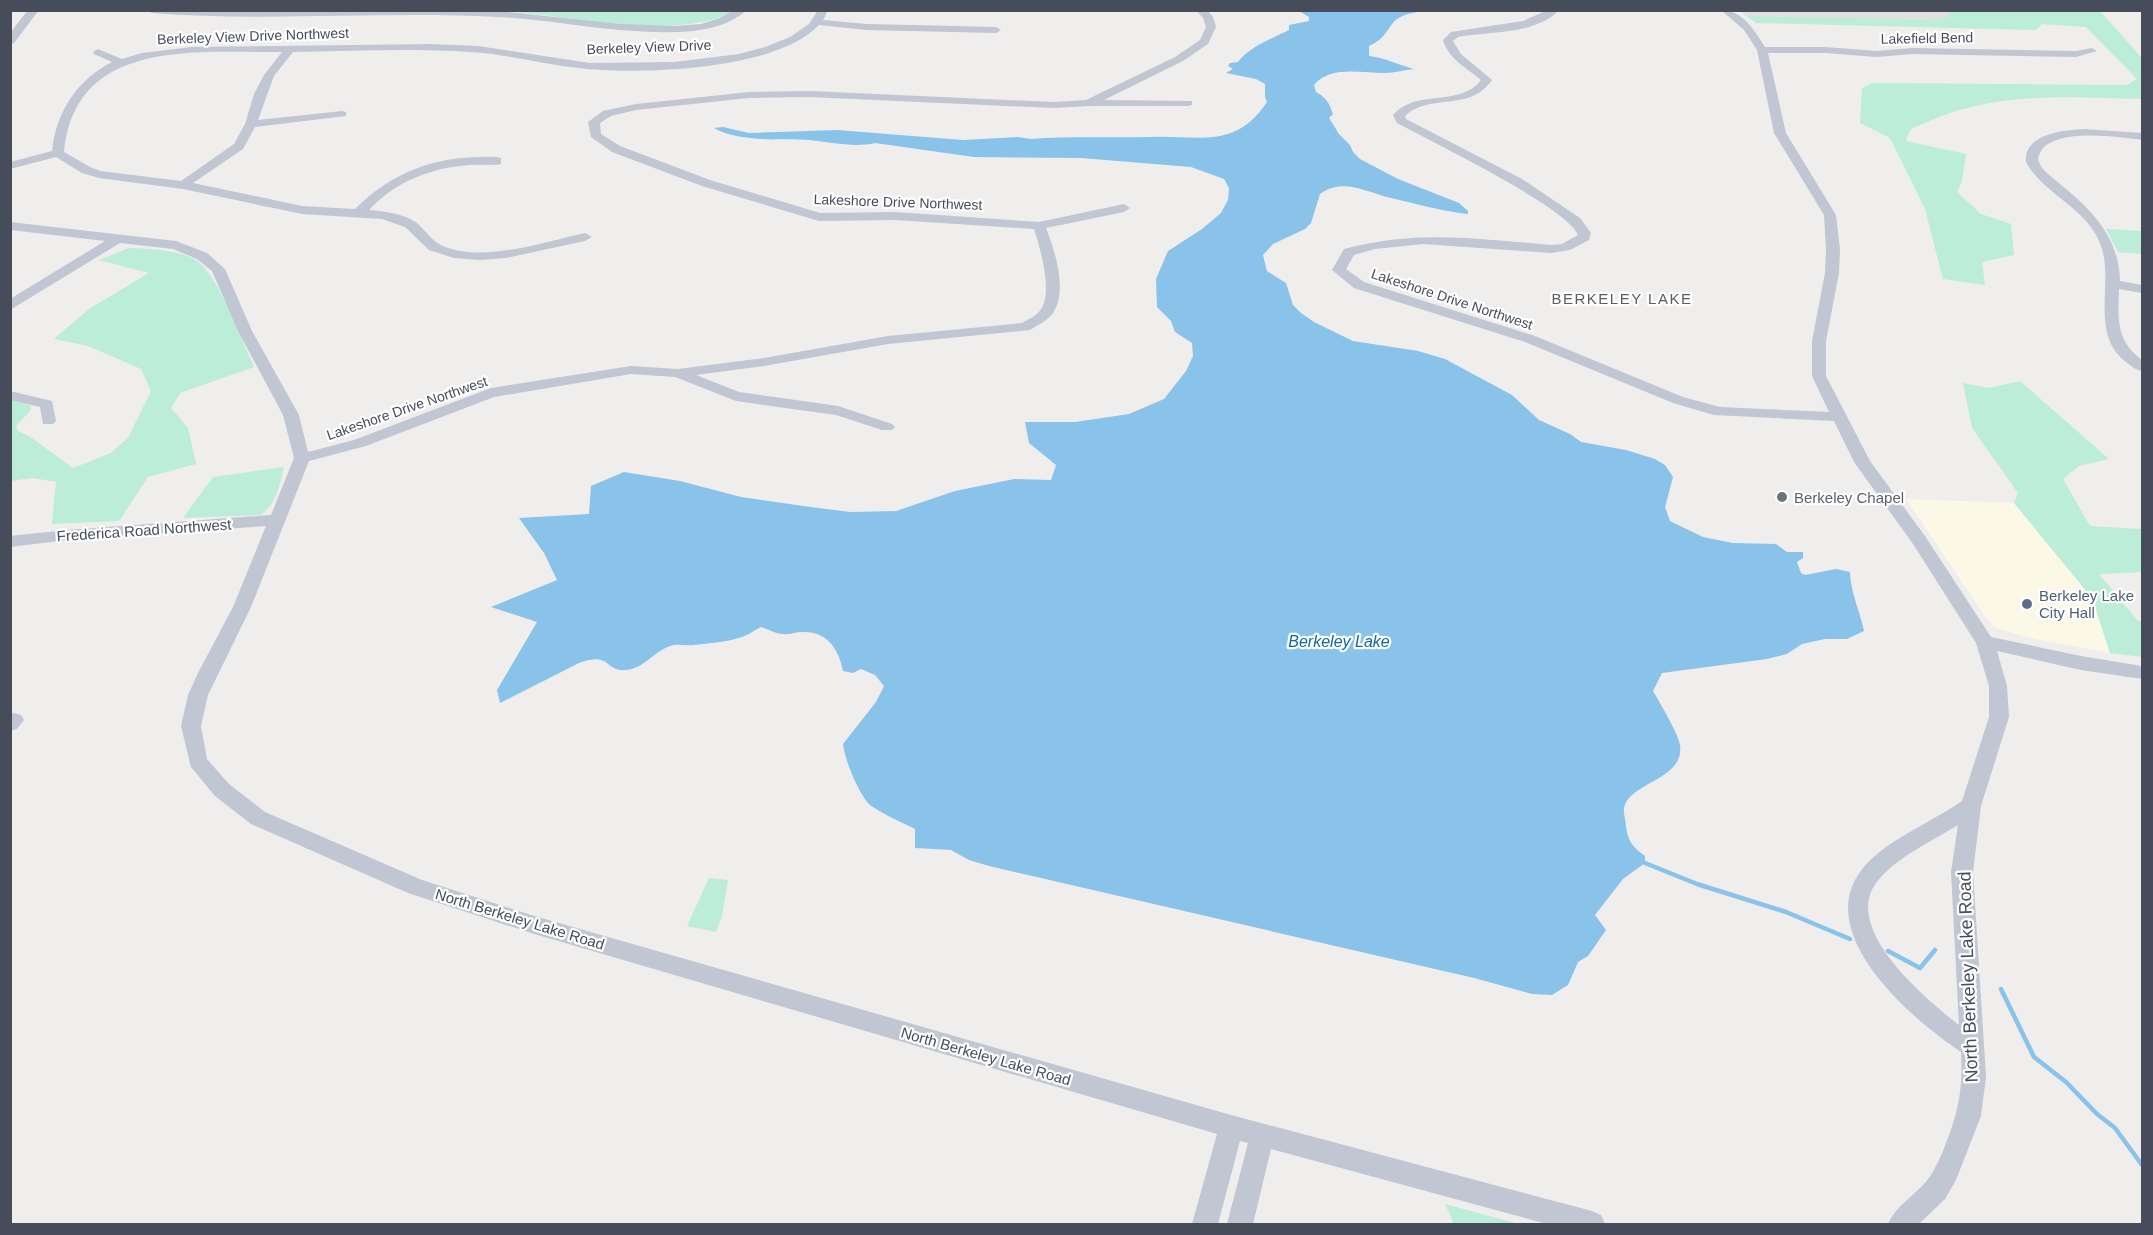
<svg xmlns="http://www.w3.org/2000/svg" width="2153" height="1235" font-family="Helvetica,sans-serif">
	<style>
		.commercial { fill: #fbf9e6 }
		.education { fill: #e1dfdf }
		.green { fill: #bbedd8 }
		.water { fill: #89c3e9 }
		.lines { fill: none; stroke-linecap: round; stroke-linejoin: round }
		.stream { stroke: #89c3e9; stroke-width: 4.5 }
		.minor { fill: #c0c6d2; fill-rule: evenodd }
		.worship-dot { fill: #6b7280; stroke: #fff; stroke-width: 2 }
		.service-dot { fill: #5c6f8a; stroke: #fff; stroke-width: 2 }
		.labels { text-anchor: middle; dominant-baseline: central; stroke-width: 4.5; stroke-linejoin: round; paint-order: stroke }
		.far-street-label { font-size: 14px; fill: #464c5a; stroke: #fff }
		.far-quarter-label { font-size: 15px; letter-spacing: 1.5px; fill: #5a5c62; stroke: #fff }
		.worship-label { font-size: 15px; fill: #5b616d; stroke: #fff; text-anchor: start }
		.street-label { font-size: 15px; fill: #464c5a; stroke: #fff }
		.service-label { font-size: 15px; fill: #4e5e75; stroke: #fff; text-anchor: start }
		.water-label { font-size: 16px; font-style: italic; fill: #1067a3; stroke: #fff }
		.near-street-label { font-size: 18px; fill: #464c5a; stroke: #fff }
	</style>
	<rect width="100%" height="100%" fill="#f0eded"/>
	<!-- commercial -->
	<path class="commercial" d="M 1906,499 L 2014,503 L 2092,598 L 2110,653 L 2030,638 L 1996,628 L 1987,619 Z"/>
	<!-- education -->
	<path class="education" d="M 1945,10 L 1950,16 L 1937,20 L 1746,16 L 1740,11 Z"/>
	<!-- green -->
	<g class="green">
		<path d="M 502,11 L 734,11 L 732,14 C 656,40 579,16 502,11 Z"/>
		<path d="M 1945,11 L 2100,11 L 2142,58 L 2142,99 C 2058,97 1988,90 1910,130 L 1906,141 L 1966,154 L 1962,181 L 1957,192 L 1981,214 L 2011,224 L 2014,255 L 1982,262 L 1985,285 L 1943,279 L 1925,209 L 1890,138 L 1860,123 L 1862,88 L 1872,83 L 2127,85 L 2137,79 L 2086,27 L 2042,24 L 2036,30 L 1756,23 L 1746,16 L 1937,20 L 1950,16 Z"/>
		<path d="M 2106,229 L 2142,231 L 2142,254 L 2118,252 Z"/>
		<path d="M 129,248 C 149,249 179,249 197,261 C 218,275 242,341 254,367 L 180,393 L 171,408 L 188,428 L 196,464 L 148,477 L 119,521 L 52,524 L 56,482 L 33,478 L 11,481 L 11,399 L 31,406 L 31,410 L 16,426 L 18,431 L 29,436 L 73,468 L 111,453 L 128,438 L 151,391 L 141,369 L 88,346 L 54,339 L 89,309 L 149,273 L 99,260 Z"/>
		<path d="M 2020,381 L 2109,459 L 2079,466 L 2063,479 L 2090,526 L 2142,529 L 2142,572 L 2099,574 L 2138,621 L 2142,621 L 2142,657 L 2110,653 L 2092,598 L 2014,503 L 2018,493 L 1972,428 L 1963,383 L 1989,388 Z"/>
		<path d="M 284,467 C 280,484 276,506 260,515 L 183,518 L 213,477 Z"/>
		<path d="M 709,878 L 728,880 L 722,916 L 716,932 L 687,926 Z"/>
		<path d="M 1445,1204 L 1519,1224 L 1454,1224 Z"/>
	</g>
	<!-- water -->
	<path class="water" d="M 1441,10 C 1425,12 1403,10 1392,24 C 1385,34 1381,41 1369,46 L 1369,56 C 1383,57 1399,65 1414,69 C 1404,70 1394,73 1385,73 C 1362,73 1330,65 1314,85 L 1316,92 C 1327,98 1329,103 1333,114 L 1329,118 L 1339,134 L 1350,145 L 1353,152 L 1360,159 L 1398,179 L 1459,203 L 1468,211 L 1468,214 C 1447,212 1412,203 1391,198 C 1366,192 1343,177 1320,194 L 1311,223 L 1305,229 L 1273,244 L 1263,255 L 1267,271 L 1286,283 L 1293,305 L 1301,313 L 1314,322 L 1353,341 L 1418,351 L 1445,359 L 1512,395 L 1539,420 L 1570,434 L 1581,442 L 1626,450 L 1655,459 L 1665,465 L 1673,477 L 1665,507 L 1670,521 L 1703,537 L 1733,543 L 1776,544 L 1787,552 L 1803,552 L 1803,558 L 1797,562 L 1801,573 L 1805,575 L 1836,569 L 1850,572 C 1850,590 1860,612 1864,631 L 1847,639 L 1825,639 L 1802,644 L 1787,654 L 1767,659 L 1662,673 L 1653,691 C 1659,701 1679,735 1680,745 C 1685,780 1629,782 1624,808 C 1623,813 1626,821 1626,826 C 1628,842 1633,847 1645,856 L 1645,863 L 1623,879 L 1595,915 L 1606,930 L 1588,956 L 1578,962 L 1568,985 L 1552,995 L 1532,994 L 1474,978 L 989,866 L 969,860 L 951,850 L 915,848 L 915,829 C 901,822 885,815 873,807 C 861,801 844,758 843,744 L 876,702 L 884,686 L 875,675 L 861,669 L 853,673 L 843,671 C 839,650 828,631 802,632 C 795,632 791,635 783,634 C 776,634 768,629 761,627 C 756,629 753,632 749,634 C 733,642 711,643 694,645 C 686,646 677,643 670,646 C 653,652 645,668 626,670 C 604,672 612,651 579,663 L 500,703 L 497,690 L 537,622 L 491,607 L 557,580 L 544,553 L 519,518 L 589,514 L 591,486 L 624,472 L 680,481 L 741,497 L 803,506 L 850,512 L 896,511 L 955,491 L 1014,479 L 1051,480 L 1056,465 L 1029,443 L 1025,422 L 1075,422 L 1129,414 L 1164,399 L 1186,371 L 1193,356 L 1192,343 L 1175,332 L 1171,321 L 1157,307 L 1156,279 L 1168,251 L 1202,229 L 1221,213 L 1228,200 L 1229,188 L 1224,179 L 1191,167 L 1081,158 L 974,157 L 875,143 C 853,148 832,142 810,140 C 781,138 741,143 714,128 L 723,127 L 749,133 L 837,130 L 963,140 L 1018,137 L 1031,139 C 1070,136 1111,138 1151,137 C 1199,135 1235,150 1267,102 L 1265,97 L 1265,84 L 1256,79 L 1226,73 L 1233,69 L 1228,66 L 1230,63 L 1238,62 C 1249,47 1273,38 1289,30 L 1289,25 L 1309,21 L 1309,17 L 1299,11 Z"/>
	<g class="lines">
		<!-- stream -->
		<g class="stream">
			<path d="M 1645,863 L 1697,884 L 1786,912 L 1850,939"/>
			<path d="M 1888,951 L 1920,968 L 1935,950"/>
			<path d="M 2001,989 L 2034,1057 L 2066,1082 L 2097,1114 L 2115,1128 L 2142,1165"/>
		</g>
		<!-- minor -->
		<g class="minor">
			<path d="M 28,10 L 39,10 L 14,43 L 10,44 L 10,33 Z"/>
			<path d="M 147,10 L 498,11 L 620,24 L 675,26 L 701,24 L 720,18 L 734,10 L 747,10 C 728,27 699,32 674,32 C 615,34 556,20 498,17 C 382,11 267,22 152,13 Z"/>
			<path d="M 818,10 L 828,10 L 823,20 L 867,24 L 996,27 L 1001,30 L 996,33 L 867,30 L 819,25 C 776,71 638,75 578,68 C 542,64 507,54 470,52 C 411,48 352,51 293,52 L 274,76 L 258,120 L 342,111 L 346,112 L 346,116 L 255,127 L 243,149 L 193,183 L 302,206 L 355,209 C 395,169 441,155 497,157 L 501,158 L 501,164 C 491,166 479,164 469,165 C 430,168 395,182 369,210 C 384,211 405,214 417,223 C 425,230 431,240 441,245 C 480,264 544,242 585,233 L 592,237 L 585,241 L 506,258 L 480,260 L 454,258 L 429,250 L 405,227 L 382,219 L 302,214 L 183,189 L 99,178 L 82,173 L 56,157 L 10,169 L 10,162 L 52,151 C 56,112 77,80 112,62 L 94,54 L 93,52 L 98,49 L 122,59 L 142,53 L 192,47 L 430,44 L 478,46 L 590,63 L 674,62 L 739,54 L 765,47 L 790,37 L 809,24 ZM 282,52 L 264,75 L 254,94 L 245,124 L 234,144 L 181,181 L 100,171 L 90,167 L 64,152 C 75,37 198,53 282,52 Z"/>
			<path d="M 1196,10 L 1207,10 L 1213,17 L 1216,27 L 1208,44 L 1183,61 L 1104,100 L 1192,101 L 1192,105 L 1188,106 L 1090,106 L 1054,108 L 810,97 L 749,98 L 636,110 L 611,116 L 600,123 L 601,134 L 620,146 L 710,180 L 820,213 L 895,212 L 1039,222 L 1124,204 L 1130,208 L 1124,212 L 1046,228 C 1055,251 1068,291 1053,313 C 1047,321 1038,325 1030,330 L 888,344 L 764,366 L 696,375 L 739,392 L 838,406 L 892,424 L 895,427 L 892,430 L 882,430 L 836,415 L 736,401 L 675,377 L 631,374 L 494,397 L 366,446 L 309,461 L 251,607 L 208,695 L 201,726 L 207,759 L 229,784 L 265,812 L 422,880 L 531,915 L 1231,1115 L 1592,1211 L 1601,1215 L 1605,1224 L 1547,1224 L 1271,1149 L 1253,1224 L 1227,1224 L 1248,1143 L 1240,1141 L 1218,1224 L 1192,1224 L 1217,1134 L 531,933 L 408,893 L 251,824 L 215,796 L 191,767 L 181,726 L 188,695 L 198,673 L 233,607 L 266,526 L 67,540 L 10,547 L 10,536 L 67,530 L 271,515 L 294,458 L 283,415 L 238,331 L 212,271 L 197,259 L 173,249 L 120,243 L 10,310 L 10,299 L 105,241 L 10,230 L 10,222 L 176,241 L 207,253 L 225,269 L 252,331 L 299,415 L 308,452 L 354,440 L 491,388 L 631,366 L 678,369 L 764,358 L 888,336 L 1022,323 C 1028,319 1037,316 1041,309 C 1053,292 1040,247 1034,229 L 895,220 L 819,221 L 702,186 L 612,152 L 591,137 L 588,122 L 603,111 L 636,104 L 749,92 L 810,91 L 1054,102 L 1086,100 L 1175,57 L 1200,40 L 1206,27 L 1203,18 Z"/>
			<path d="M 1548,10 L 1559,10 C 1536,35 1489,31 1458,37 L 1453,41 L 1461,54 L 1492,80 C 1469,113 1431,92 1405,116 L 1406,119 L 1522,179 L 1580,218 L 1591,233 L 1589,240 L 1570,250 L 1551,253 L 1423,244 L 1375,249 L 1354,255 L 1346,269 L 1364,282 L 1535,336 L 1683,397 L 1720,407 L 1829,412 L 1812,376 L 1812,341 L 1825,273 L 1826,249 L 1824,215 L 1774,133 L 1757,50 L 1744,30 L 1721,10 C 1743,10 1754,30 1765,47 L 1825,47 L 1877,51 L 1912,48 L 2076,51 L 2092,48 L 2097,51 L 2076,57 L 1912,54 L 1877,57 L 1825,53 L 1768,53 L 1786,133 L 1836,215 L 1840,249 L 1839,273 L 1826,341 L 1826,376 L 1870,461 L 1925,536 L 1991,637 L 2081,656 L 2142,666 L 2142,679 L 2081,670 L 1997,651 L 2007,686 L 2009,717 L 1981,806 L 1973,872 L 1986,1077 L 1981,1116 L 1956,1180 L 1945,1199 L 1919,1224 L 1888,1224 C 1895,1207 1912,1197 1925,1183 C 1933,1174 1938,1162 1943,1151 C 1958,1113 1963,1093 1961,1052 C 1913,1020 1817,938 1858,875 C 1878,843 1931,823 1962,801 L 1989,717 L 1989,686 L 1976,643 L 1913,544 L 1854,462 L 1834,421 L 1714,415 L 1673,403 L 1525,342 L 1354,288 L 1332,270 L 1344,249 C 1417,229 1478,239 1551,245 L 1562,244 L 1578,235 C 1567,207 1430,141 1397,123 L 1393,115 C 1416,88 1460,108 1481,80 C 1467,68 1448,59 1443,40 L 1451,32 L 1523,21 ZM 1958,825 L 1951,872 L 1959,1025 C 1927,1000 1842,930 1876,883 C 1896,857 1931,842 1958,825 Z"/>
			<path d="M 2084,129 L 2142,133 L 2142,140 C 2118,137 2042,125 2038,160 C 2041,170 2052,177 2060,184 C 2092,210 2119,237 2120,281 L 2142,285 L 2142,293 L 2119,289 C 2118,320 2116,341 2142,360 L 2142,371 C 2136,370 2131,366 2126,362 C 2090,335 2113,285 2102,249 C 2091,209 2044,196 2026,162 C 2023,134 2064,130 2084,129 Z"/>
			<path d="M 10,391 L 52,401 L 56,421 L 53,424 L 43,424 L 40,407 L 10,400 Z"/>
			<path d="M 14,713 L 21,715 L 24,720 L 17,729 L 10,731 L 10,714 Z"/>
		</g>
	</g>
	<!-- markers -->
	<circle class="worship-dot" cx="1782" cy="497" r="6"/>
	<circle class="service-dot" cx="2027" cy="604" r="6"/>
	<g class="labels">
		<!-- far-street labels -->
		<g class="far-street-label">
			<text transform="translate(253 36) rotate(-2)">Berkeley View Drive Northwest</text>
			<text transform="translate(1927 38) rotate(-1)">Lakefield Bend</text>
			<text transform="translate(649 47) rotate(-2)">Berkeley View Drive</text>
			<text transform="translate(898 202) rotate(2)">Lakeshore Drive Northwest</text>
			<text transform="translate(1452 299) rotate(18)">Lakeshore Drive Northwest</text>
			<text transform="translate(407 408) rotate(-19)">Lakeshore Drive Northwest</text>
		</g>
		<!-- far-quarter labels -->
		<g class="far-quarter-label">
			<text x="1622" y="298">BERKELEY LAKE</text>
		</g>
		<!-- worship labels -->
		<g class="worship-label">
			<text x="1794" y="497">Berkeley Chapel</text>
		</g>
		<!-- street labels -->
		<g class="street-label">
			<text transform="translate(144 530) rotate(-4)">Frederica Road Northwest</text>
			<text transform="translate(520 919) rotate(17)">North Berkeley Lake Road</text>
			<text transform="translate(986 1056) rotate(16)">North Berkeley Lake Road</text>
		</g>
		<!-- service labels -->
		<g class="service-label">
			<text x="2039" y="595">Berkeley Lake<tspan x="2039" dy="17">City Hall</tspan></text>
		</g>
		<!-- water labels -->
		<g class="water-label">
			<text x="1339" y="641">Berkeley Lake</text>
		</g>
		<!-- near-street labels -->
		<g class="near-street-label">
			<text transform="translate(1968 977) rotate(-92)">North Berkeley Lake Road</text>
		</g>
	</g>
	<!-- border -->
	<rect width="2153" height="1235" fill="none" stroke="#464c5a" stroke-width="24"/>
</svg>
